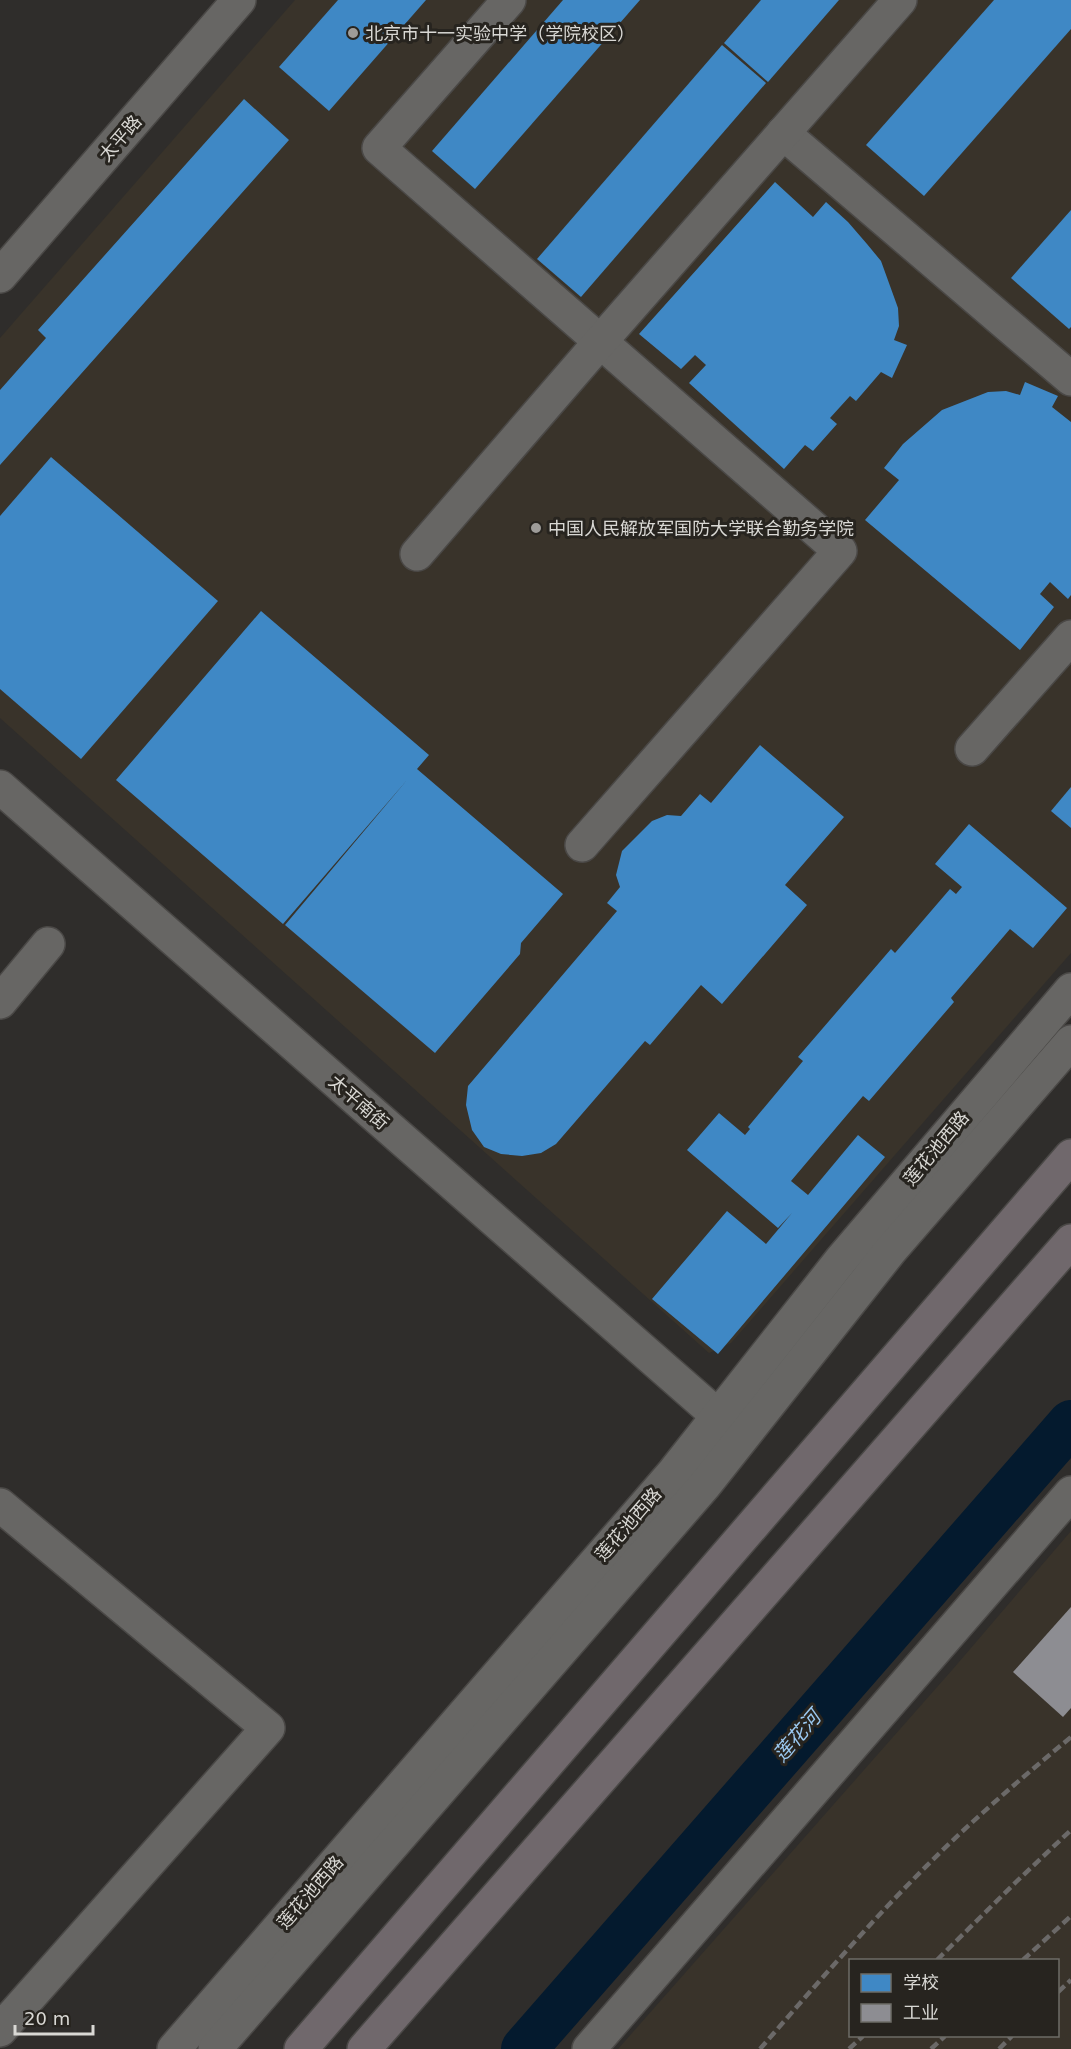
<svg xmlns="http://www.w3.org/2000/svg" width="1071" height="2049" font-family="'DejaVu Sans','Noto Sans SC',sans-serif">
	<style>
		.built { fill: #39332a; fill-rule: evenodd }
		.schools { fill: #3f88c5 }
		.industry { fill: #8d8d92 }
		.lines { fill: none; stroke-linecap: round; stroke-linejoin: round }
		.river { stroke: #041a2e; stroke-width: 46 }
		.minor-casing { stroke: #4a4846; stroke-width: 36 }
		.highway-casing { stroke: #4a4846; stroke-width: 36 }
		.minor { stroke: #676664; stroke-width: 33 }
		.highway { stroke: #70686c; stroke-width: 33 }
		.rail { stroke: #6b6968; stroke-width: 4.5; stroke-dasharray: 9 4.5; stroke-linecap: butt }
		.poi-dot { fill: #9e9c99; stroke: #27241f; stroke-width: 2 }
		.labels { text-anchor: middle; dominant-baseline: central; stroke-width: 6; stroke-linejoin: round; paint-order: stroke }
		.poi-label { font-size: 18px; fill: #d9d8d4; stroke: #27241f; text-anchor: start }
		.street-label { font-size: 18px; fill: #d9d8d4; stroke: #27241f }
		.water-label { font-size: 20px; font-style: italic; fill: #9bc9f1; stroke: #27241f }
	</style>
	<rect width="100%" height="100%" fill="#2f2d2b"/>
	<!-- built -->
	<g class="built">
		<path d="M 295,0 L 1071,0 L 1071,953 L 731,1343 L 709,1353 L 0,718 L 0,338 Z"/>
		<path d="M 1071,1531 L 1071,2049 L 618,2049 L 953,1669 ZM 850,1960 L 1058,1960 L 1058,2036 L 850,2036 Z"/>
	</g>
	<!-- schools -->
	<g class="schools">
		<path d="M 338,0 L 426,0 L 329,111 L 279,67 Z"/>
		<path d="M 563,0 L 640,0 L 475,189 L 432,151 Z"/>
		<path d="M 761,0 L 839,0 L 768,82 L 724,43 Z"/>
		<path d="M 994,0 L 1071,0 L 1071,29 L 924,196 L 866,145 Z"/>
		<path d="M 722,45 L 766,83 L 581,297 L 537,259 Z"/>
		<path d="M 244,99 L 289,140 L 0,465 L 0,390 L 46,338 L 38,330 Z"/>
		<path d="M 775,182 L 813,217 L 826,202 L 848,222 L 867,244 L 881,261 L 898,308 L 899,326 L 894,340 L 907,345 L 892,378 L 881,372 L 856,401 L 850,396 L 830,418 L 837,424 L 813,451 L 805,445 L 784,469 L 689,383 L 706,365 L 695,355 L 681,369 L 639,334 Z"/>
		<path d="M 1071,210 L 1071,327 L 1069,329 L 1011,278 Z"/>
		<path d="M 1025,382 L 1058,396 L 1052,407 L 1071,422 L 1071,595 L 1068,599 L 1050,582 L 1040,594 L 1054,607 L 1020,650 L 865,520 L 899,480 L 884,468 L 903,444 L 942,410 L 988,392 L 1006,391 L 1020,395 Z"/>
		<path d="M 51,457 L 218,601 L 81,759 L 0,689 L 0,516 Z"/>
		<path d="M 261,611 L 429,755 L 417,769 L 563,894 L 521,943 L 520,954 L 435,1053 L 285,925 L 407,780 L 283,924 L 116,780 Z"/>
		<path d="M 760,745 L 844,817 L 785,885 L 807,905 L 722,1004 L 701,985 L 650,1045 L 645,1041 L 556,1144 L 541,1153 L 522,1156 L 501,1154 L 484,1147 L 472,1130 L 466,1105 L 468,1086 L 617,911 L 607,903 L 620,887 L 616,875 L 622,851 L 652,821 L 667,815 L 681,816 L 700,794 L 711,803 Z"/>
		<path d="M 1071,787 L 1071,828 L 1051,811 Z"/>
		<path d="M 969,824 L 1067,908 L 1033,948 L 1010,929 L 951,998 L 954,1002 L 869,1101 L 863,1096 L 791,1181 L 808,1195 L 858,1135 L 885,1157 L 718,1354 L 652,1299 L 727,1211 L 766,1244 L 792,1213 L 778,1228 L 687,1150 L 719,1113 L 745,1135 L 750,1129 L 748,1127 L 803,1061 L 798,1057 L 891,949 L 895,953 L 950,889 L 956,894 L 962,887 L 935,864 Z"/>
	</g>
	<!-- industry -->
	<path class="industry" d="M 1071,1607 L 1071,1708 L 1063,1717 L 1013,1672 Z"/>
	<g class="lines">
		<!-- river -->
		<path class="river" d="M 524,2049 L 1071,1423"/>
		<!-- minor casing -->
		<g class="minor-casing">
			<g id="minor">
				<path d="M 509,0 L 379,148 L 840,551 L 582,845"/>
				<path d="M 783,133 L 1071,379"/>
				<path d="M 0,276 L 239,0"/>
				<path d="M 417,554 L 600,342 L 900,0"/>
				<path d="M 972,749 L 1071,637"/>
				<path d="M 0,787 L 718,1416"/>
				<path d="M 0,1002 L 48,944"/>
				<path d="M 0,1505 L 268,1728 L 0,2030"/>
				<path d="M 174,2049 L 674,1472 L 841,1260 L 1071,990"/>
				<path d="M 215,2049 L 704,1486 L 890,1251 L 1071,1042"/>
				<path d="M 589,2049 L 1071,1493"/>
			</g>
		</g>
		<!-- highway casing -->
		<g class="highway-casing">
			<g id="highway">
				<path d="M 301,2049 L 1071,1156"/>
				<path d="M 364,2049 L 1071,1241"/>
			</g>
		</g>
		<!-- minor -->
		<use href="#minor" class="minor"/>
		<!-- highway -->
		<use href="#highway" class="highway"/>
		<!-- rail -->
		<g class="rail">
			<path d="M 937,1960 L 1016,1882 L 1071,1830"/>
			<path d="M 1023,1960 L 1071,1916"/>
			<path d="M 1058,1992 L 1071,1980"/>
			<path d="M 760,2049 C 822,1978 883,1907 951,1842 C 990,1805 1030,1771 1071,1737"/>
			<path d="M 849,2049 L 863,2036"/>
			<path d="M 931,2049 L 945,2036"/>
			<path d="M 999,2049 L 1012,2036"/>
		</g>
	</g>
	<!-- markers -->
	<g class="poi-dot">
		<circle cx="353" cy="33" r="6"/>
		<circle cx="536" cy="528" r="6"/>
	</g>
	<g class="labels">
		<!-- poi labels -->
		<g class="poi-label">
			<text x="365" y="33">北京市十一实验中学（学院校区）</text>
			<text x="548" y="528">中国人民解放军国防大学联合勤务学院</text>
		</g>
		<!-- street labels -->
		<g class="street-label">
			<text transform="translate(120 138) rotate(-49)">太平路</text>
			<text transform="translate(359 1102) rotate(41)">太平南街</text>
			<text transform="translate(936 1148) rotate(-50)">莲花池西路</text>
			<text transform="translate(628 1524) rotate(-49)">莲花池西路</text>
			<text transform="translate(310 1892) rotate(-49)">莲花池西路</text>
		</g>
		<!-- water labels -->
		<g class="water-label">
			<text transform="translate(797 1736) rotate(-49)">莲花河</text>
		</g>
	</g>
	<!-- legend -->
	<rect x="849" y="1959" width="210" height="78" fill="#27241f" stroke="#6e6c67" stroke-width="1.5"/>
	<rect x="861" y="1974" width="30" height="18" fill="#3f88c5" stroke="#6e6c67" stroke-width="1.5"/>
	<text x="903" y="1989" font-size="18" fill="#d9d8d4">学校</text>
	<rect x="861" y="2004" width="30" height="18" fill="#8d8d92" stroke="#6e6c67" stroke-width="1.5"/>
	<text x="903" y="2019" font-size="18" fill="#d9d8d4">工业</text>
	<!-- scale -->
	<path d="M15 2025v9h78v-9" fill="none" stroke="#d9d8d4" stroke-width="3"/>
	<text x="24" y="2025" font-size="18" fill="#d9d8d4" stroke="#27241f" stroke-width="4.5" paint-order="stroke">20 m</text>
</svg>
